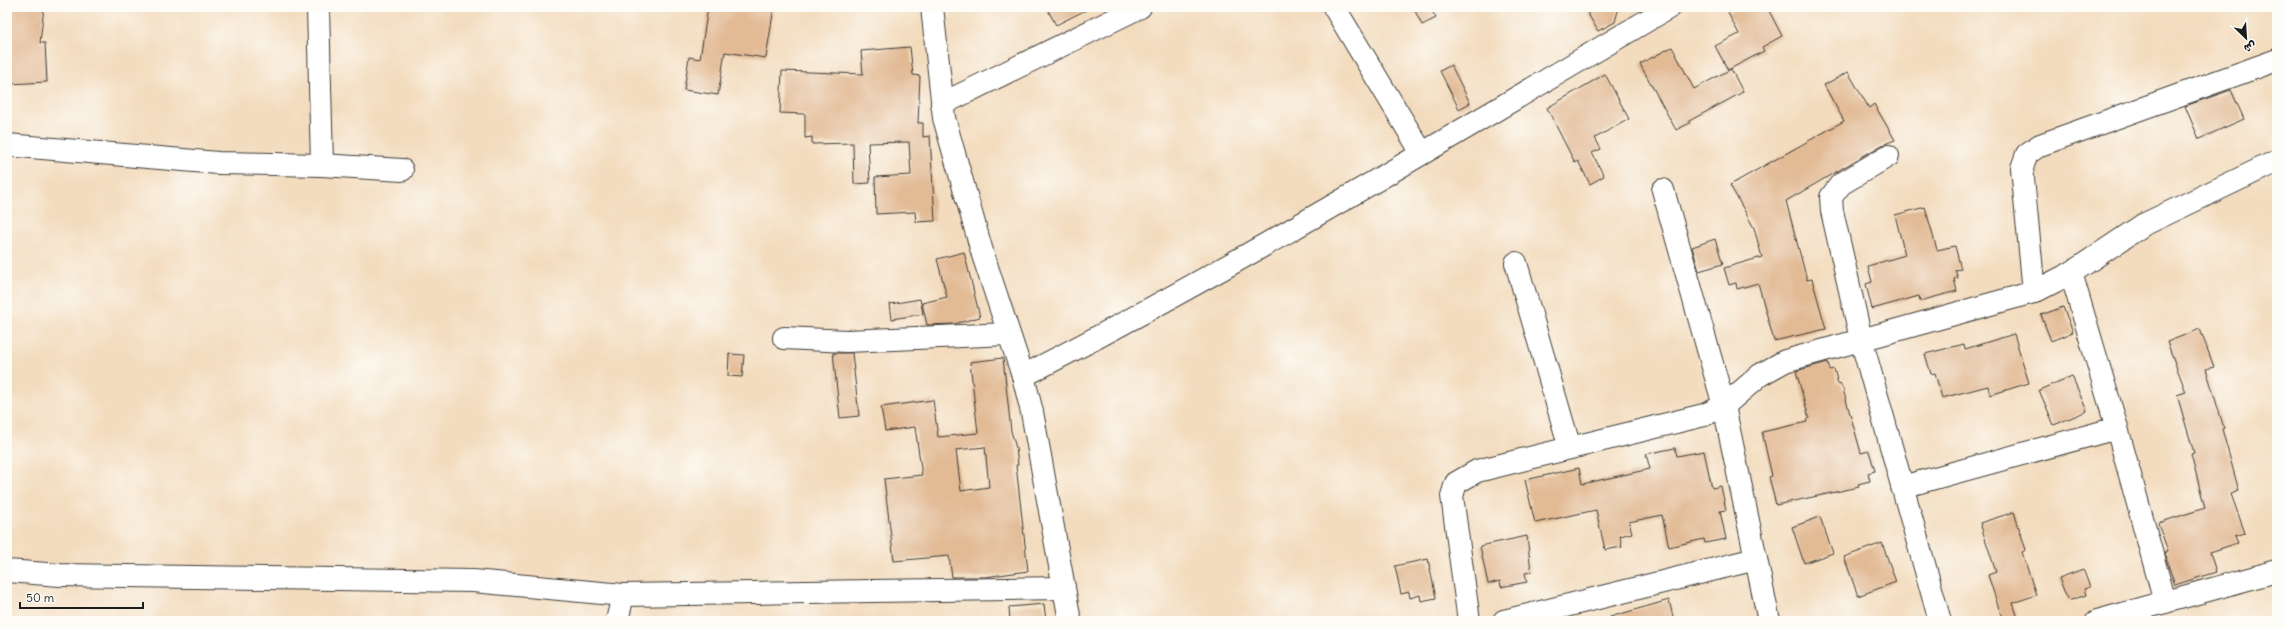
<svg xmlns="http://www.w3.org/2000/svg" width="2284" height="628" font-family="Delius,'Playpen Sans Arabic',sans-serif">
	<style>
		.building { fill: #e2ba94; fill-rule: evenodd }
		.lines { fill: none; stroke-linecap: round; stroke-linejoin: round }
		.minor-casing { stroke: #3c3934; stroke-width: 24 }
		.minor { stroke: #fff; stroke-width: 22 }
	</style>
	<rect width="100%" height="100%" fill="#fdfcf7"/>
	<filter id="ink" filterUnits="userSpaceOnUse"><feTurbulence type="fractalNoise" baseFrequency=".025" numOctaves="2"/><feDisplacementMap in="SourceGraphic" scale="8" xChannelSelector="R" yChannelSelector="G"/><feConvolveMatrix kernelMatrix="1 2 1 2 8 2 1 2 1" color-interpolation-filters="sRGB"/></filter>
	<filter id="wash" filterUnits="userSpaceOnUse"><feTurbulence type="fractalNoise" baseFrequency=".012" numOctaves="4" result="noise"/><feDisplacementMap in="SourceGraphic" scale="16" xChannelSelector="R" yChannelSelector="G"/><feGaussianBlur stdDeviation="0.9" result="paint"/><feColorMatrix in="noise" values="0 0 0 0 0 0 0 0 0 0 0 0 0 0 0 0 0 1.4 0 .05"/><feComposite in="paint" operator="in"/></filter>
	<g filter="url(#wash)">
		<rect width="100%" height="100%" fill="#f3dcbe"/>
		<g id="blocks">
			<!-- building -->
			<g class="building">
				<path d="M 7,7 L 44,7 L 40,43 L 45,43 L 47,82 L 9,84 Z"/>
				<path d="M 708,7 L 774,7 L 766,58 L 725,52 L 718,95 L 684,90 L 689,57 L 700,59 Z"/>
				<path d="M 1046,7 L 1092,7 L 1056,25 Z"/>
				<path d="M 1413,7 L 1430,7 L 1436,18 L 1422,25 Z"/>
				<path d="M 1584,7 L 1619,7 L 1615,22 L 1598,31 Z"/>
				<path d="M 1738,7 L 1767,7 L 1782,36 L 1762,47 L 1764,51 L 1728,70 L 1715,46 L 1739,34 L 1728,13 Z"/>
				<path d="M 910,47 L 913,75 L 920,76 L 918,123 L 923,123 L 923,137 L 930,136 L 935,221 L 916,222 L 915,212 L 876,214 L 875,177 L 911,175 L 909,142 L 868,143 L 870,183 L 854,184 L 853,143 L 812,144 L 812,137 L 805,138 L 805,114 L 780,113 L 782,71 L 863,74 L 861,51 Z"/>
				<path d="M 1672,47 L 1694,89 L 1731,69 L 1743,92 L 1689,121 L 1690,123 L 1676,130 L 1640,64 Z"/>
				<path d="M 1451,65 L 1470,103 L 1459,109 L 1440,71 Z"/>
				<path d="M 1848,72 L 1869,108 L 1874,104 L 1895,140 L 1882,145 L 1786,201 L 1807,280 L 1812,279 L 1826,329 L 1774,341 L 1758,283 L 1737,289 L 1736,283 L 1729,285 L 1724,268 L 1762,257 L 1754,228 L 1730,185 L 1844,121 L 1824,85 Z"/>
				<path d="M 1605,74 L 1629,119 L 1595,138 L 1601,149 L 1592,153 L 1604,176 L 1590,184 L 1578,161 L 1575,163 L 1547,108 Z"/>
				<path d="M 2231,90 L 2244,119 L 2199,139 L 2185,106 Z"/>
				<path d="M 1925,207 L 1937,250 L 1955,246 L 1961,269 L 1955,270 L 1958,278 L 1954,279 L 1957,291 L 1920,301 L 1919,296 L 1872,309 L 1866,284 L 1872,282 L 1868,266 L 1905,255 L 1895,215 Z"/>
				<path d="M 1715,239 L 1723,264 L 1699,271 L 1692,247 Z"/>
				<path d="M 964,252 L 980,317 L 954,324 L 927,325 L 922,303 L 947,297 L 937,259 Z"/>
				<path d="M 920,299 L 923,314 L 892,319 L 890,304 Z"/>
				<path d="M 2063,307 L 2073,332 L 2051,341 L 2041,315 Z"/>
				<path d="M 2200,329 L 2214,367 L 2206,369 L 2224,428 L 2222,429 L 2239,491 L 2231,494 L 2245,533 L 2235,536 L 2238,543 L 2210,552 L 2216,572 L 2175,585 L 2164,553 L 2168,551 L 2158,523 L 2205,508 L 2191,454 L 2194,453 L 2177,395 L 2186,392 L 2167,342 Z"/>
				<path d="M 2014,334 L 2029,383 L 1990,395 L 1988,386 L 1942,398 L 1935,373 L 1931,374 L 1925,354 L 1964,344 L 1965,349 Z"/>
				<path d="M 833,353 L 852,353 L 859,416 L 840,418 Z"/>
				<path d="M 729,354 L 744,355 L 742,377 L 728,376 Z"/>
				<path d="M 1003,358 L 1011,431 L 1016,448 L 1018,465 L 1016,465 L 1028,571 L 985,577 L 952,577 L 949,556 L 894,561 L 884,479 L 922,475 L 915,427 L 885,431 L 881,407 L 933,400 L 938,437 L 978,433 L 970,362 ZM 985,447 L 989,487 L 961,491 L 956,450 Z"/>
				<path d="M 1828,362 L 1830,370 L 1834,369 L 1838,384 L 1840,383 L 1843,389 L 1861,453 L 1869,451 L 1875,471 L 1868,473 L 1870,481 L 1858,484 L 1859,487 L 1776,505 L 1769,477 L 1772,476 L 1762,432 L 1807,422 L 1806,419 L 1809,418 L 1796,371 Z"/>
				<path d="M 2072,376 L 2087,411 L 2054,425 L 2039,390 Z"/>
				<path d="M 1675,448 L 1677,456 L 1704,451 L 1712,488 L 1721,486 L 1726,510 L 1720,511 L 1726,539 L 1705,543 L 1704,539 L 1669,547 L 1662,515 L 1629,522 L 1632,533 L 1620,536 L 1622,547 L 1605,550 L 1596,510 L 1535,523 L 1525,480 L 1579,468 L 1582,484 L 1650,469 L 1646,454 Z"/>
				<path d="M 2014,512 L 2026,550 L 2022,552 L 2036,595 L 2013,603 L 2019,621 L 2003,621 L 1988,575 L 1996,572 L 1980,523 Z"/>
				<path d="M 1820,517 L 1833,553 L 1804,563 L 1792,527 Z"/>
				<path d="M 1527,536 L 1531,572 L 1525,573 L 1527,582 L 1501,587 L 1500,581 L 1488,584 L 1480,546 Z"/>
				<path d="M 1882,543 L 1896,582 L 1858,596 L 1844,557 Z"/>
				<path d="M 1428,559 L 1436,598 L 1421,601 L 1420,595 L 1410,598 L 1409,592 L 1401,594 L 1395,566 Z"/>
				<path d="M 2083,569 L 2090,587 L 2084,589 L 2086,595 L 2068,601 L 2059,578 Z"/>
				<path d="M 1669,600 L 1674,621 L 1611,621 L 1610,617 Z"/>
				<path d="M 1044,604 L 1046,621 L 1010,621 L 1009,607 Z"/>
			</g>
		</g>
	</g>
	<g filter="url(#ink)">
		<use href="#blocks" fill-opacity="0" stroke="#3c3934" stroke-width="1"/>
		<g class="lines">
			<!-- minor casing -->
			<g class="minor-casing">
				<g id="minor">
					<path d="M 318,7 L 322,165"/>
					<path d="M 932,7 L 944,118 L 983,255 L 1023,376 L 1032,412 L 1070,621"/>
					<path d="M 1334,7 L 1422,153"/>
					<path d="M 942,104 L 1140,7"/>
					<path d="M 7,145 L 218,163 L 322,165 L 402,170"/>
					<path d="M 1888,156 L 1841,184 L 1831,197 L 1832,211 L 1861,339 L 1940,621"/>
					<path d="M 1663,190 L 1724,406 L 1769,621"/>
					<path d="M 1516,263 L 1570,448"/>
					<path d="M 2071,273 L 2117,428 L 2165,602"/>
					<path d="M 2034,292 L 2022,168 L 2027,154 L 2040,145 L 2277,60"/>
					<path d="M 784,338 L 847,341 L 1008,334"/>
					<path d="M 1023,376 C 1244,263 1456,133 1670,7"/>
					<path d="M 1902,487 L 2117,428"/>
					<path d="M 7,571 L 60,575 L 473,581 L 623,595 L 1064,588"/>
					<path d="M 617,621 L 623,595"/>
					<path d="M 1469,621 L 1452,496 L 1456,483 L 1477,471 L 1704,415 L 1724,406 L 1760,375 L 1785,361 L 2034,292 L 2071,273 L 2143,225 L 2277,161"/>
					<path d="M 1504,621 L 1756,559"/>
					<path d="M 2097,621 L 2277,571"/>
				</g>
			</g>
			<!-- minor -->
			<use href="#minor" class="minor"/>
		</g>
	</g>
	<!-- margin -->
	<rect width="2284" height="628" fill="none" stroke="#fdfcf7" stroke-width="24"/>
	<!-- north arrow -->
	<g transform="translate(2246 38) rotate(155)" stroke="#fdfcf7" stroke-width="3" paint-order="stroke">
	<path d="M0-3L7 15L0 10L-7 15Z" fill="#1c1c1c"/>
	<text y="-6" font-size="11" font-weight="bold" text-anchor="middle" fill="#1c1c1c">ش</text>
	</g>
	<!-- scale -->
	<path d="M20 602v6h123v-6" fill="none" stroke="#1c1c1c" stroke-width="2"/>
	<text x="26" y="602" font-size="12" fill="#1c1c1c" stroke="#fdfcf7" stroke-width="3" paint-order="stroke">50 m</text>
</svg>
